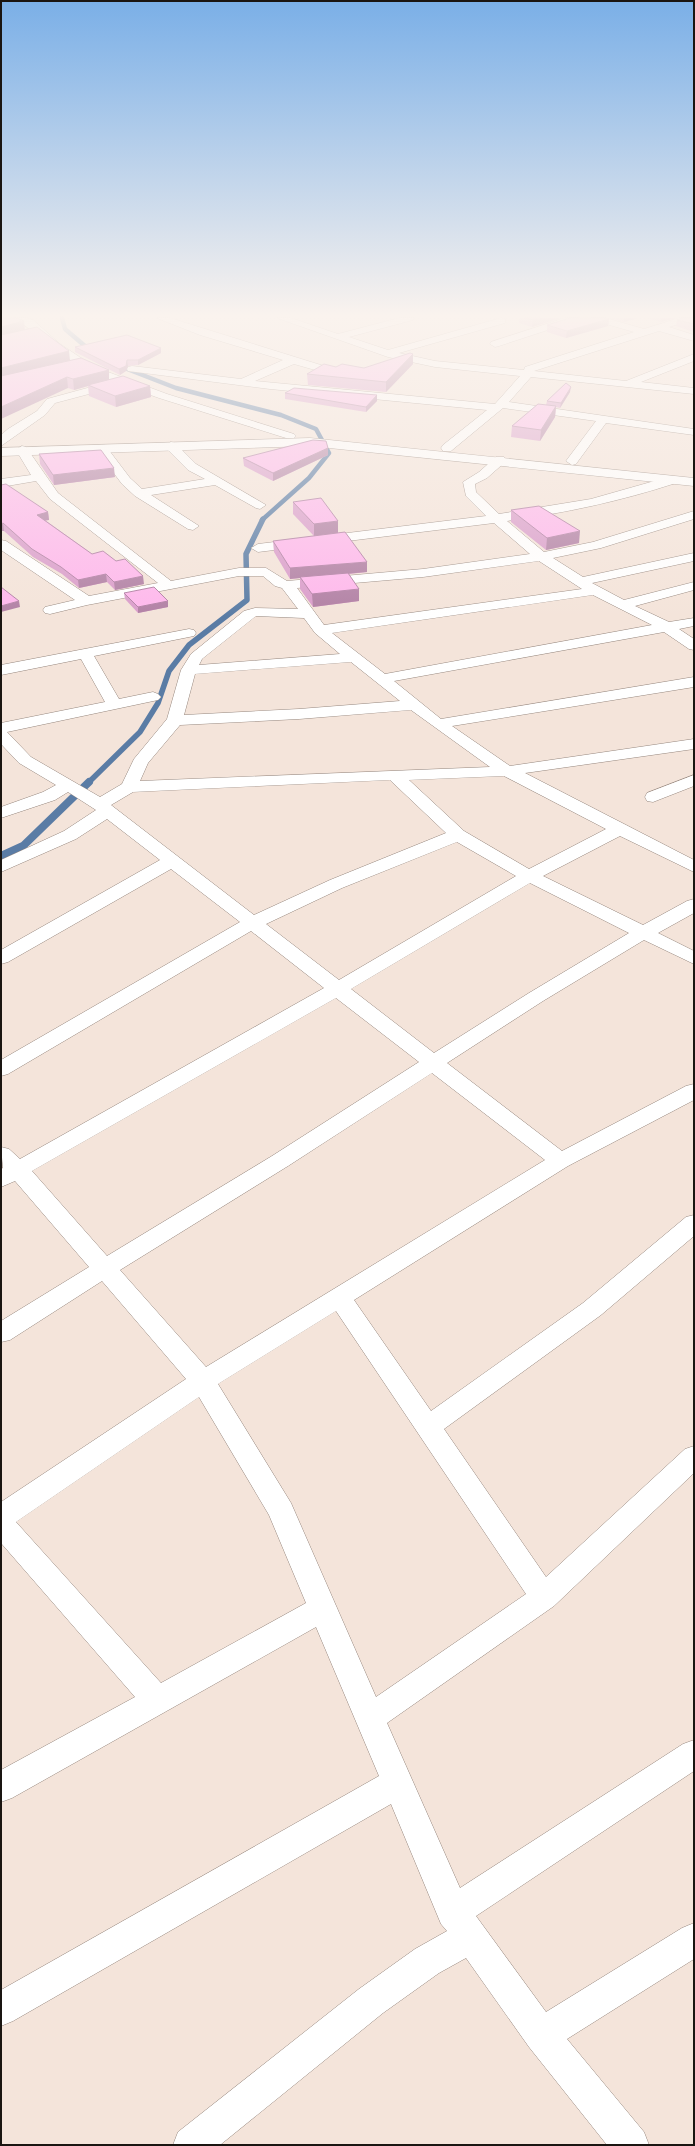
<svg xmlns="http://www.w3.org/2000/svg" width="695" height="2146" font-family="Helvetica,sans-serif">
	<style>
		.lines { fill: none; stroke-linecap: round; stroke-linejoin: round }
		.stream-far2 { stroke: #5a7ca5; stroke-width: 4.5 }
		.stream-far1 { stroke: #5a7ca5; stroke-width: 5.5 }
		.stream { stroke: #5a7ca5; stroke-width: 8 }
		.minor-casing { stroke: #96877e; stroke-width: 1 }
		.secondary-casing { stroke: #96877e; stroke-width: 1 }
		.minor { fill: #fff; fill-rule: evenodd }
		.secondary { fill: #fff; fill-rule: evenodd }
		.wall { fill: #da9ecb }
		.shaded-wall { fill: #b281a5 }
		.building { fill: #feb8ec; stroke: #b281a5 }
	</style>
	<rect width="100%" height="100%" fill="#f4e4da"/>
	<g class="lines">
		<!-- stream-far2 -->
		<g class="stream-far2">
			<path d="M 62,318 L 65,329 L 92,352"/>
			<path d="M 122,367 L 176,388 L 281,415 L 316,429 L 329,453 L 309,478 L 262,520"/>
		</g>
		<!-- stream-far1 -->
		<path class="stream-far1" d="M 88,783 L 140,732 L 158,703 L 169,671 L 189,645 L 247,600 L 246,554 L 263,519"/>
		<!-- stream -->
		<path class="stream" d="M 1,856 L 23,846 L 89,782"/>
		<!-- minor casing -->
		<g class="minor-casing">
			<g id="minor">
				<path d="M 15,318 L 27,318 L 33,320 L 60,344 L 81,358 L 108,372 L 167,394 L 294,434 L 296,436 L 294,438 L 286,438 L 159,398 L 120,384 L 119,386 L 55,403 L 45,415 L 1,446 L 1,435 L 8,429 L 37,411 L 47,399 L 113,381 L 73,362 Z"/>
				<path d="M 157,318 L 170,318 L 340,371 L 341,373 L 336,376 L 294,364 L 255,381 L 495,404 L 520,376 L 435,367 L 388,357 L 277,318 L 291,318 L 338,334 L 399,318 L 414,318 L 413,320 L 349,337 L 388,350 L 501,318 L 505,319 L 505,323 L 399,353 L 435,361 L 524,370 L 525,367 L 634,332 L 592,320 L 591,318 L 606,318 L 644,329 L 679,318 L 693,318 L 692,320 L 669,327 L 694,335 L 694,341 L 659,331 L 534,371 L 626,381 L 694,354 L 694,361 L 641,382 L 694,388 L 694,394 L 531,377 L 509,402 L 694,429 L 694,435 L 606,423 L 576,464 L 572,465 L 566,461 L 596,421 L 503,408 L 451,451 L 443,451 L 441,448 L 443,445 L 487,410 L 270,389 L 128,371 L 127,369 L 128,367 L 132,366 L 241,379 L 283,360 L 200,335 Z"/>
				<path d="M 565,318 L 579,318 L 578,320 L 499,346 L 495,347 L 490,344 L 491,342 Z"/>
				<path d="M 171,442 L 175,443 L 196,464 L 266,505 L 260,509 L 256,508 L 215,485 L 151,495 L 199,526 L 193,530 L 188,529 L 135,496 L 122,484 L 95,448 L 97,445 L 105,445 L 130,478 L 142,489 L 205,479 L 188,470 L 167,449 L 165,446 Z"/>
				<path d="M 22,446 L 26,447 L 58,493 L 171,581 L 239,568 L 266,568 L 287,581 L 423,569 L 530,554 L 494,523 L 258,552 L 251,548 L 258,544 L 486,516 L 466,496 L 463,482 L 479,472 L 496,457 L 504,457 L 506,460 L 504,463 L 487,478 L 475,484 L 476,492 L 499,514 L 591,499 L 672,476 L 678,480 L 676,483 C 621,501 565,513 507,521 L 544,552 L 593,542 L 694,511 L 694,519 L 601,548 L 553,558 L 583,577 L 694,553 L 694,561 L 592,583 L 624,600 L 694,582 L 694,590 L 635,606 L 669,622 L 694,618 L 694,626 L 679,629 L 694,639 L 694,650 L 689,649 L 664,632 L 394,681 L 441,719 L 694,677 L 694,687 L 452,726 L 510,766 L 694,739 L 694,749 L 525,773 L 694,860 L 694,872 L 620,836 L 543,876 L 643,925 L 687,901 L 694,899 L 694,913 L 658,933 L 694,951 L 694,964 L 644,940 L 543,1001 L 447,1063 L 562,1151 L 686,1086 L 694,1084 L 694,1100 L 568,1166 L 354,1300 L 431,1411 L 583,1303 L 686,1217 L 694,1215 L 694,1236 L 601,1315 L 444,1429 L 546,1577 L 685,1449 L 694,1446 L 694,1473 L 554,1606 L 387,1723 L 460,1888 L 683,1744 L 694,1740 L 694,1771 L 476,1916 L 546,2012 L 682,1928 L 694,1923 L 694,1959 L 567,2039 L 644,2132 L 649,2145 L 607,2145 L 529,2047 L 466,1958 L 439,1973 L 383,2013 L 220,2145 L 173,2145 L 178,2132 L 359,1989 L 415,1949 L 447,1931 L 441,1924 L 391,1804 L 13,2021 L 1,2026 L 1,1990 L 379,1776 L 316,1627 L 12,1798 L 1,1802 L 1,1770 L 135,1697 L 1,1543 L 1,1502 L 186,1379 L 102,1281 L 10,1340 L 1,1342 L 1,1321 L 89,1267 L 15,1181 L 1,1187 L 1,1169 L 3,1168 L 1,1147 L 9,1149 L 20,1159 L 324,988 L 251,931 L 8,1074 L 1,1076 L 1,1060 L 240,922 L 171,869 L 8,962 L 1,964 L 1,950 L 160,860 L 107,819 L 76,839 L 1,872 L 1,860 L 64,831 L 96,810 L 68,792 L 55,800 L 1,818 L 1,807 L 43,792 L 56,785 L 19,763 L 1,744 L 1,723 L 105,702 L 81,659 L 1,675 L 1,665 L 189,629 L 194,630 L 196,633 L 194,636 L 94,656 L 119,699 L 153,692 L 158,694 L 161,697 L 158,700 L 7,732 L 31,757 L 100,797 L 122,784 L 134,759 L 167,719 L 181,670 L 191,654 L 244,611 L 255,608 L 298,609 L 282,588 L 275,586 L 263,576 L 239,576 L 87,605 L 50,614 L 45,613 L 43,610 L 45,607 L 75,600 L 1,550 L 1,540 L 6,541 L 89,596 L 158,583 L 50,499 L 36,481 L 1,487 L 1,479 L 31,475 L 16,450 ZM 539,561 L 582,589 L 324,625 L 297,588 L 423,577 ZM 593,595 L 652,625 L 385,674 L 332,633 ZM 256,616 L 304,618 L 315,633 L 340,654 L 199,665 L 202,659 ZM 351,662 L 400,701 L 299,709 L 184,715 L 195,674 ZM 411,710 L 490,767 L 140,781 L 148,763 L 180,725 L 299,719 ZM 504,776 L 606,829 L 529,869 L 464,831 L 409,780 ZM 390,780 L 446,833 L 330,880 L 254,915 L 111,805 L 133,792 ZM 457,842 L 516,876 L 339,980 L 266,924 L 342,888 ZM 530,883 L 629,933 L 529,993 L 434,1053 L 351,989 ZM 336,998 L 419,1062 L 272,1156 L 107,1256 L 32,1171 ZM 432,1073 L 545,1160 L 206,1367 L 120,1270 L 288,1166 ZM 336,1311 L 526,1594 L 376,1697 L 291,1503 L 218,1384 ZM 199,1397 L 269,1515 L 306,1603 L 161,1683 L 16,1522 Z"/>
				<path d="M 694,775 L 694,786 L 653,802 L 647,801 L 645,797 L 647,793 Z"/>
			</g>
		</g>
		<!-- secondary casing -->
		<g class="secondary-casing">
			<path id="secondary" d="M 310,438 L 694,478 L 694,486 L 310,446 L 1,456 L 1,448 Z"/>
		</g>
		<!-- minor -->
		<use href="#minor" class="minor"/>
		<!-- secondary -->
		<use href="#secondary" class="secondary"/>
	</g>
	<!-- wall -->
	<g class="wall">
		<path d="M 519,318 L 561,318 L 532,327 L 519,323 Z"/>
		<path d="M 610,318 L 638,318 L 624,322 Z"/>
		<path d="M 647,318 L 675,318 L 661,322 Z"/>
		<path d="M 694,318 L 694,332 L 676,326 L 677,320 Z"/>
		<path d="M 609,319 L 608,326 L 566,338 L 547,332 L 547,325 Z"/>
		<path d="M 25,330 L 70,360 L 109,370 L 109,380 L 150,386 L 151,397 L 116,407 L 89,396 L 88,386 L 74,390 L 68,388 Z"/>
		<path d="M 75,347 L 161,353 L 138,365 L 128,366 L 126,371 L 120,375 L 75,352 Z"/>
		<path d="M 413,354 L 413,364 L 386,392 L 308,385 L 307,374 L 336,367 L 364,368 Z"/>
		<path d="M 570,392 L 560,408 L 556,407 L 555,417 L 540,441 L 511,437 L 512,426 L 546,405 L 547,401 Z"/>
		<path d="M 285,393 L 377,395 L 377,401 L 366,412 L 285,399 Z"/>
		<path d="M 39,454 L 115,477 L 54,485 L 40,464 Z"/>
		<path d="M 328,455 L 273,481 L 244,466 L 243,458 Z"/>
		<path d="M 1,485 L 48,512 L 49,520 L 45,520 L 92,554 L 144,584 L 115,590 L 107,582 L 79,588 L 62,574 L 33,557 L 4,531 L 1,531 Z"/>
		<path d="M 293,502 L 338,533 L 314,536 L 293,514 Z"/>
		<path d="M 511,510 L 579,543 L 546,550 L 511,522 Z"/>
		<path d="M 273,541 L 367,572 L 349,574 L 359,601 L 313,607 L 300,589 L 300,578 L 290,579 L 274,552 Z"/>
		<path d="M 124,593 L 168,601 L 168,607 L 138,613 L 125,599 Z"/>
	</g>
	<!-- shaded-wall -->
	<g class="shaded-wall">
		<path d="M 541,318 L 561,318 L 532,327 L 533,320 Z"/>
		<path d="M 624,318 L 638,318 L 624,322 Z"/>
		<path d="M 662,318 L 675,318 L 661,322 Z"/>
		<path d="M 609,319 L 608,326 L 566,338 L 567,331 Z"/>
		<path d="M 24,321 L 25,331 L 1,337 L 1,327 Z"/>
		<path d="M 161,348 L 161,353 L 138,365 L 138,360 Z"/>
		<path d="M 69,351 L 70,361 L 1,379 L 1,368 Z"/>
		<path d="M 413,354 L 413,364 L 386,392 L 386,382 Z"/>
		<path d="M 127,360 L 128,366 L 126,371 L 120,375 L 119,369 Z"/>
		<path d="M 109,370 L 109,381 L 88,385 L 88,386 L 74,390 L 73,379 Z"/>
		<path d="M 67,377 L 68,388 L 1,419 L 1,407 Z"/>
		<path d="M 150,386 L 151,397 L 116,407 L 115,396 Z"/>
		<path d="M 571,387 L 570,392 L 560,408 L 561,403 Z"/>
		<path d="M 377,395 L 377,401 L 366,412 L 366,407 Z"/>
		<path d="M 556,406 L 555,417 L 540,441 L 541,430 Z"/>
		<path d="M 328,448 L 328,455 L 273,481 L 273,473 Z"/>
		<path d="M 114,468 L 115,477 L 54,485 L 53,475 Z"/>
		<path d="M 48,512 L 49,520 L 38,522 L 37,515 Z"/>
		<path d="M 338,521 L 338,533 L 314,536 L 314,524 Z"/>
		<path d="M 3,523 L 4,531 L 2,531 L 1,524 Z"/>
		<path d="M 580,531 L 579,543 L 546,550 L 547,538 Z"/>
		<path d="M 367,562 L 367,572 L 300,578 L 300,577 L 300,578 L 290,579 L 290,568 Z"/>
		<path d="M 106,574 L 107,582 L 79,588 L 78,580 Z"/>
		<path d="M 143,576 L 144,584 L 115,590 L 114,582 Z"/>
		<path d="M 359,589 L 359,601 L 313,607 L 312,594 Z"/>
		<path d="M 19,601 L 20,607 L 1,612 L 1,606 Z"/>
		<path d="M 168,601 L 168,607 L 138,613 L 138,607 Z"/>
	</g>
	<!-- building -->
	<g class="building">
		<path d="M 1,318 L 16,318 L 24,321 L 1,327 Z"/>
		<path d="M 524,318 L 541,318 L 533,320 Z"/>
		<path d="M 570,318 L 603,318 L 609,319 L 567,331 L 547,325 Z"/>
		<path d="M 683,318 L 694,318 L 694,324 L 677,320 Z"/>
		<path d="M 37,327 L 69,351 L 1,368 L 1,335 Z"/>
		<path d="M 127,335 L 161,348 L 138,360 L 127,360 L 126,366 L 119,369 L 75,347 Z"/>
		<path d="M 410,353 L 413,354 L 386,382 L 307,374 L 324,364 L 336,367 L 342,364 L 364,368 Z"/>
		<path d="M 81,358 L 109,370 L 73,379 L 67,377 L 1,407 L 1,376 Z"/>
		<path d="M 123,376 L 150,386 L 115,396 L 88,385 Z"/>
		<path d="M 566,383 L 571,387 L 561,403 L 547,401 Z"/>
		<path d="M 294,388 L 377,395 L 366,407 L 285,393 Z"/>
		<path d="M 538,404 L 556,406 L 541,430 L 512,426 Z"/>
		<path d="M 313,440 L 326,441 L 328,448 L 273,473 L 243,458 Z"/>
		<path d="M 101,450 L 114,468 L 53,475 L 39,454 Z"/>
		<path d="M 6,484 L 48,512 L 37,515 L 92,554 L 103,551 L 116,561 L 125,559 L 143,576 L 114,582 L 106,574 L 78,580 L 61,567 L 32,549 L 3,523 L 1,524 L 1,485 Z"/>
		<path d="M 321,498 L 338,521 L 314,524 L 293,502 Z"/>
		<path d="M 539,506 L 580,531 L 547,538 L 511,510 Z"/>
		<path d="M 345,532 L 367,562 L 290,568 L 273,541 Z"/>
		<path d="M 348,573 L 359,589 L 312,594 L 300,577 Z"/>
		<path d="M 1,587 L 19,601 L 1,606 Z"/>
		<path d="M 154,587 L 168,601 L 138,607 L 124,593 Z"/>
	</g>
	<!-- sky -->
	<linearGradient id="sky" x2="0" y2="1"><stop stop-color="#7aafe7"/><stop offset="0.51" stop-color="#faf3ee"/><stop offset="1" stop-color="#faf3ee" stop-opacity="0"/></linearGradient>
	<rect width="695" height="618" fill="url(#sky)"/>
	<!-- border -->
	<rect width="695" height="2146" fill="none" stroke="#1a1511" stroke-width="4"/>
</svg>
